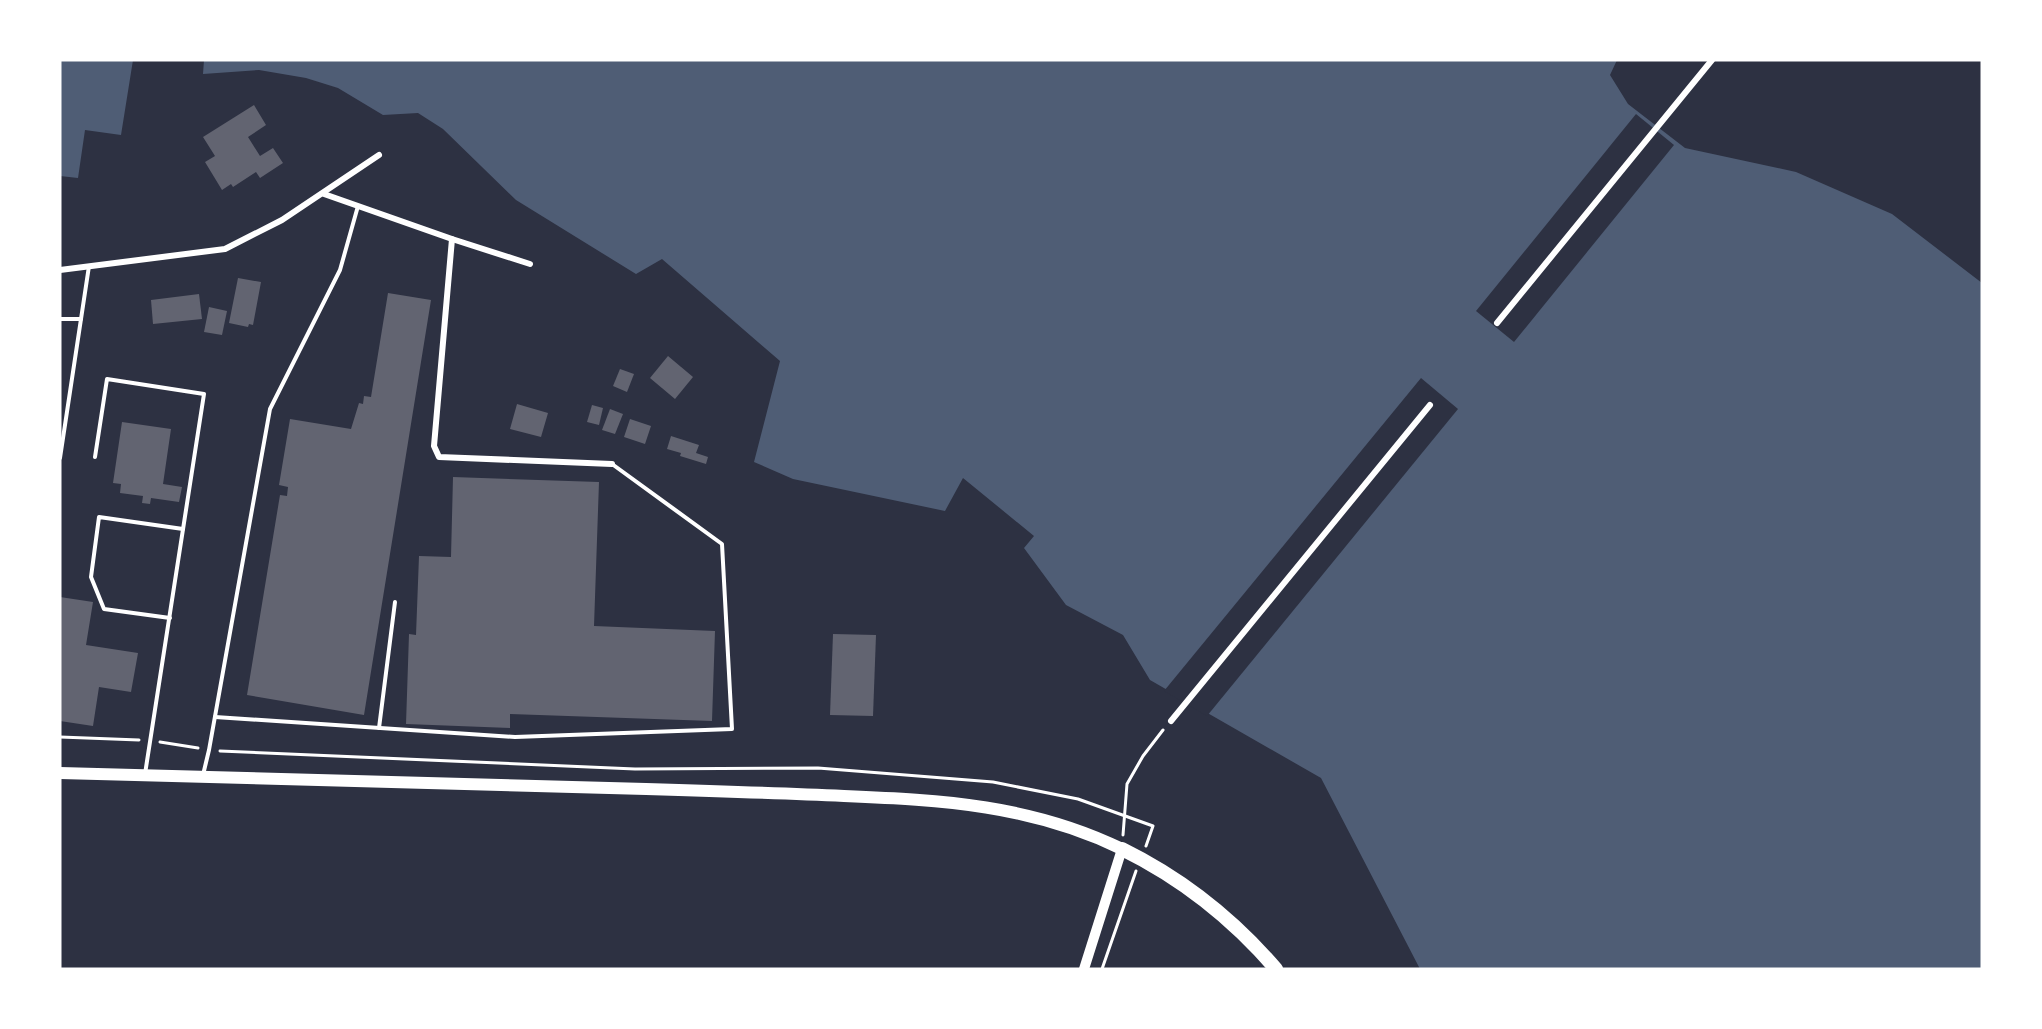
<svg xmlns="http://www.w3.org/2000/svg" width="2042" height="1029" font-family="'Alegreya Sans',sans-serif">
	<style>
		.water { fill: #4f5d75 }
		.pier { fill: #2d3142 }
		.building { fill: #626471 }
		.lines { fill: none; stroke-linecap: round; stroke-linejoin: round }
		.path { stroke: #fff; stroke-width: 3 }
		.service { stroke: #fff; stroke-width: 4 }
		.minor { stroke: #fff; stroke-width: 6 }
		.secondary { stroke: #fff; stroke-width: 10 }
		.trunk { stroke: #fff; stroke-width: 12 }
		.motorway { stroke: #fff; stroke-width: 14 }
	</style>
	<rect width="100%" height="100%" fill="#2d3142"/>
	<!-- water -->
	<g class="water">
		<path d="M 60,60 L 133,60 L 121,135 L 85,130 L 78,178 L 60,176 Z"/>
		<path d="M 204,60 L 1617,60 L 1610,75 L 1628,104 L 1685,148 L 1796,172 L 1892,214 L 1982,283 L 1982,969 L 1420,969 L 1321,778 L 1150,680 L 1123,635 L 1066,605 L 1024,548 L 1034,536 L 963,478 L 945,511 L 793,479 L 754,462 L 780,361 L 662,259 L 636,274 L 516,200 L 443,129 L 418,113 L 383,115 L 338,88 L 306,78 L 259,70 L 203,74 Z"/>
	</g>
	<!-- pier -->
	<g class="pier">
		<path d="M 1636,114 L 1674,145 L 1514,342 L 1476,311 Z"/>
		<path d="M 1421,378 L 1458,409 L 1207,716 L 1164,691 Z"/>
	</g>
	<!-- building -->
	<g class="building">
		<path d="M 254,105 L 266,125 L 248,137 L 260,156 L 273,148 L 283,163 L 260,178 L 256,172 L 233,187 L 231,184 L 222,190 L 205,162 L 215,156 L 203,137 Z"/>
		<path d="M 238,278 L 261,282 L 253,325 L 249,324 L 248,327 L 229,323 Z"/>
		<path d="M 388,293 L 431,300 L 364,715 L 247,695 L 280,495 L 287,496 L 288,487 L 279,485 L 290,419 L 351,429 L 359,403 L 363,404 L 364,396 L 371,397 Z"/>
		<path d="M 199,294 L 202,319 L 153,324 L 151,300 Z"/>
		<path d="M 209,307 L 227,311 L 222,335 L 204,332 Z"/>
		<path d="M 668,356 L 693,377 L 675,399 L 650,378 Z"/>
		<path d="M 620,369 L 634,374 L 627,392 L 613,386 Z"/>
		<path d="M 517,404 L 548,413 L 541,437 L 510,429 Z"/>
		<path d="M 592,405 L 603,408 L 599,425 L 587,422 Z"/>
		<path d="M 610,409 L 623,414 L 615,434 L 602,430 Z"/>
		<path d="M 630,419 L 651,426 L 645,444 L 624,437 Z"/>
		<path d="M 122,422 L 171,429 L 163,484 L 182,487 L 179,502 L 151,498 L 150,504 L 142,503 L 143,496 L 120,493 L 121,484 L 113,483 Z"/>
		<path d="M 671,436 L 699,445 L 696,453 L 708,457 L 706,464 L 680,456 L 681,453 L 667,449 Z"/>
		<path d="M 453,477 L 599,482 L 594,626 L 715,631 L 712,721 L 510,714 L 510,728 L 406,724 L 409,634 L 416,635 L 419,556 L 451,557 Z"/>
		<path d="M 60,597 L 93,602 L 86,645 L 138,653 L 131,692 L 99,687 L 93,726 L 60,721 Z"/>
		<path d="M 833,634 L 876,635 L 873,716 L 830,715 Z"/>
	</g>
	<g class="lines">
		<!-- path -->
		<g class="path">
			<path d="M 60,737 L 139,740"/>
			<path d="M 160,742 L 198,748"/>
			<path d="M 220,751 L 635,769 L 818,768 L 993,782 L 1078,799 L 1153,826 L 1146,846"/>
			<path d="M 1123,835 L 1127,784 L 1143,756 L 1163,730"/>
			<path d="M 1102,969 L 1136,871"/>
		</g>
		<!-- service -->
		<g class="service">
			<path d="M 60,319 L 81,319"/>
			<path d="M 95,457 L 107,379 L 204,394 L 145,774"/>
			<path d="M 60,458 L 89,266"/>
			<path d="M 170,618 L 104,609 L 91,577 L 99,517 L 183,529"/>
			<path d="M 215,717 L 515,737 L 732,729 L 722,544 L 612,464"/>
			<path d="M 379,728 L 395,602"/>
			<path d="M 203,775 L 209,750 L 270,409 L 340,270 L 358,206"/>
		</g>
		<!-- minor -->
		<g class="minor">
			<path d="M 324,194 L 452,239 L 434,446 L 439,457 L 612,464"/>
			<path d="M 452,239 L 530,264"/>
			<path d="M 60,270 L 225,249 L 282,220 L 379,155"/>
			<path d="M 1497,323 L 1712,60"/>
			<path d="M 1171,721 L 1430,405"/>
		</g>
		<!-- secondary -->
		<path class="secondary" d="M 1084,969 L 1122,849"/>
		<!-- trunk -->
		<path class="trunk" d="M 60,773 C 255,778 450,783 646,789 C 712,791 778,793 844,796 C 942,800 1032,805 1122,849"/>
		<!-- motorway -->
		<path class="motorway" d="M 1122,849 C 1181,878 1233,919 1276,969"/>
	</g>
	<!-- border -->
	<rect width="2042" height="1029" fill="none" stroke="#ffffff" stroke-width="123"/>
</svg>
